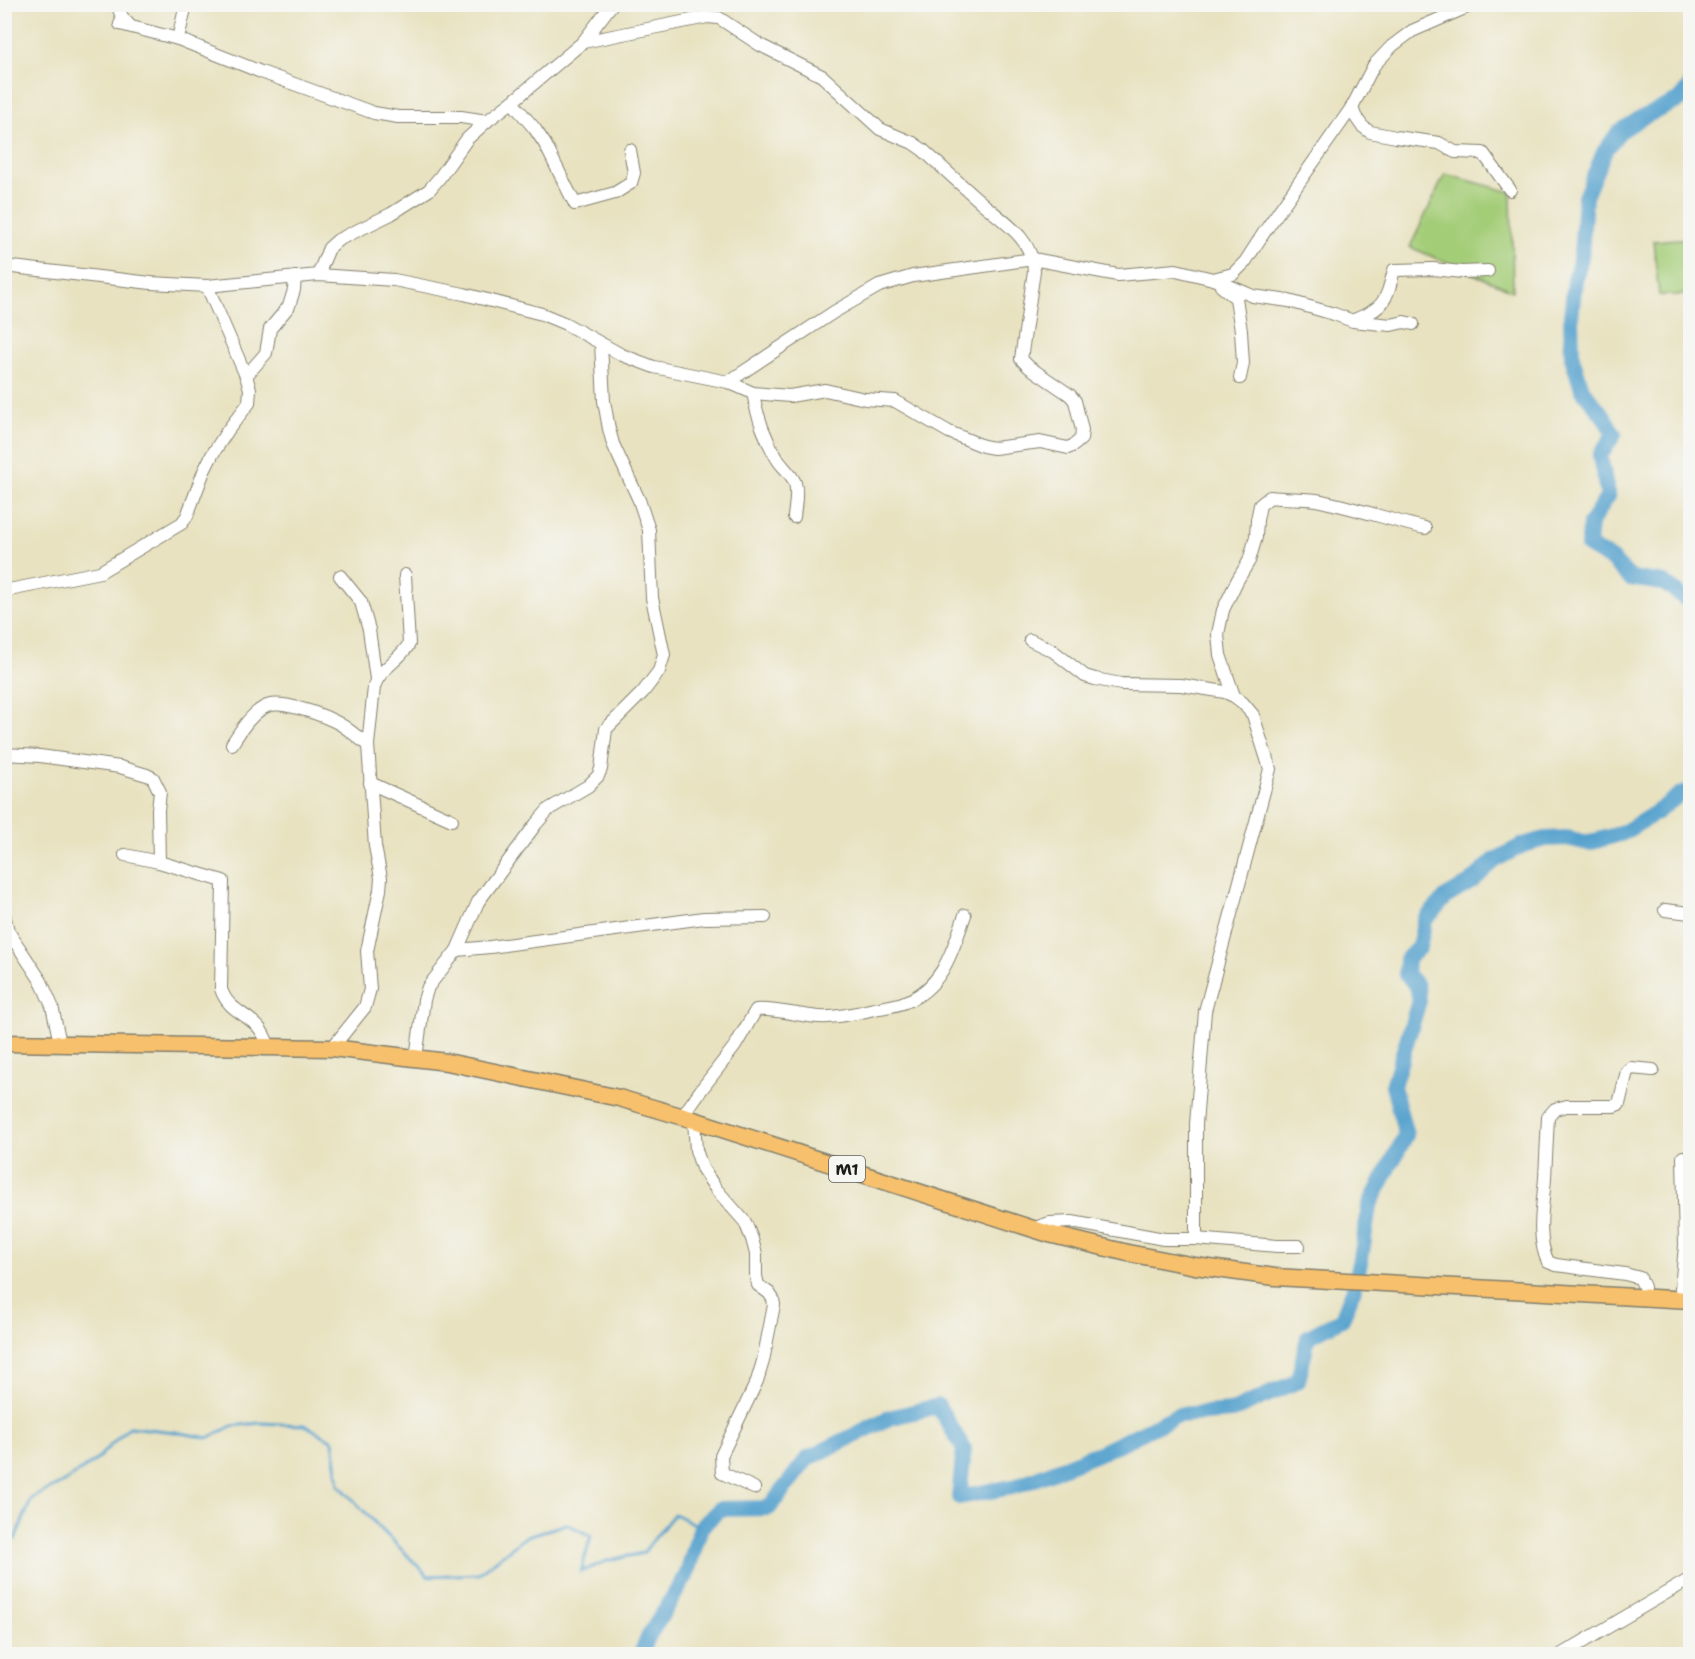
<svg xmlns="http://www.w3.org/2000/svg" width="1695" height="1659" font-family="'Shantell Sans',sans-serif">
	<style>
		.green { fill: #a4cd78; stroke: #60744a; stroke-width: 1.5 }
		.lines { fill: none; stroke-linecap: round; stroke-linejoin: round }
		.stream { stroke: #56a2ce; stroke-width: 3 }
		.river { stroke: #56a2ce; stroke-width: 16 }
		.minor-casing { stroke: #827f6e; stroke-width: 14 }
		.highway-casing { stroke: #827f6e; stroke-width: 19 }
		.minor { stroke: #fff; stroke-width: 12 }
		.highway { stroke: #f7c06c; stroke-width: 16 }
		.labels { text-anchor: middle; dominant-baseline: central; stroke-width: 6; stroke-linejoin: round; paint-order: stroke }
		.shield { fill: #f6f6f2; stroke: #5d5d5c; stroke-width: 1.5 }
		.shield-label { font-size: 16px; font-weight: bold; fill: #1c1c1c }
	</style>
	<rect width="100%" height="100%" fill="#f6f6f2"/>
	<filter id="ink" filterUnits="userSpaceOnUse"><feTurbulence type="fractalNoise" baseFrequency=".0167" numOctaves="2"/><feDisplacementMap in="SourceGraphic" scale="12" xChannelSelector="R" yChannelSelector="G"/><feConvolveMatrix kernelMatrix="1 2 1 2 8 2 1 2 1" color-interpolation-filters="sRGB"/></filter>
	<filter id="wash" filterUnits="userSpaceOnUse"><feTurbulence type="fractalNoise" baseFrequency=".008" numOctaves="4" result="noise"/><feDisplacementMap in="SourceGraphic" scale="24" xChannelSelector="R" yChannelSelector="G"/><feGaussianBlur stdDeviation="1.35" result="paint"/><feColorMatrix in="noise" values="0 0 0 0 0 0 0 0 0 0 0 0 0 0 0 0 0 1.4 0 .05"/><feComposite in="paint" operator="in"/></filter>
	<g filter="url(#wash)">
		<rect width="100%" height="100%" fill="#e8e2c0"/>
		<!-- green -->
		<g class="green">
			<path d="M 1445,174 L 1511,192 L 1513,291 L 1410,247 Z"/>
			<path d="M 1690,238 L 1690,295 L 1659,295 L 1653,241 Z"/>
		</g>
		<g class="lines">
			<!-- stream -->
			<path class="stream" d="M 4,1541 L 15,1539 L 32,1498 L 64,1482 L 95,1461 L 129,1427 L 175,1432 L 208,1438 L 232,1426 L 259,1423 L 305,1425 L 333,1441 L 339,1485 L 379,1527 L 428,1576 L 478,1574 L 527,1536 L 567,1524 L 591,1536 L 581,1572 L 606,1561 L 643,1553 L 674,1514 L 701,1527"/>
			<!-- river -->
			<g class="river">
				<path d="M 1690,86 L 1680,100 L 1641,118 L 1619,132 L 1604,152 L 1585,197 L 1581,257 L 1575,280 L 1571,317 L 1572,357 L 1582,389 L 1602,414 L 1614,434 L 1600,456 L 1608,496 L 1590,524 L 1588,546 L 1612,560 L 1630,578 L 1664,583 L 1690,602"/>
				<path d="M 1357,1275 L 1361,1259 L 1369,1206 L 1406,1135 L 1393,1086 L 1419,1001 L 1417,986 L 1406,974 L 1407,959 L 1419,947 L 1425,920 L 1446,897 L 1471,882 L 1495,860 L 1523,845 L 1545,839 L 1567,838 L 1588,843 L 1623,833 L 1657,812 L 1679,795 L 1690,792"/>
				<path d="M 641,1654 L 648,1637 L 686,1576 L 701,1527 L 720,1509 L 769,1508 L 807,1459 L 889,1418 L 938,1406 L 964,1449 L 959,1497 L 1017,1486 L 1104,1451 L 1178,1415 L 1232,1411 L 1298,1381 L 1308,1337 L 1342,1319 L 1354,1288"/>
			</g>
		</g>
	</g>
	<g filter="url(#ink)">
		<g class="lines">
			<!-- minor casing -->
			<g class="minor-casing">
				<g id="minor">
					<path d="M 117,4 L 122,17 L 130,26"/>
					<path d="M 120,24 L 178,39 L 261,72 L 374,113 L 398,117 L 461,117 L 487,121"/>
					<path d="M 178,39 L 186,4"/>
					<path d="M 512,102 L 535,129 L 545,144 L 575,204 L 615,193 L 631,183 L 634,173 L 630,150"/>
					<path d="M 1352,107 L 1355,116 L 1362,126 L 1370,132 L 1396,137 L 1439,143 L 1455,152 L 1483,153 L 1510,190"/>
					<path d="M 4,266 L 151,283 L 207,286 L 318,275 L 394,280 L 464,294 L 542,314 L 566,324 L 622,355 L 654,367 L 728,382 L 753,393 L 790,396 L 825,390 L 865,399 L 895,401 L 949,432 L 983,446 L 994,448 L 1040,442 L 1068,448 L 1074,445 L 1081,439 L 1082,430 L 1075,401 L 1070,395 L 1029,367 L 1021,359 L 1034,271 C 1032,238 1005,223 982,203 C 962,186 943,168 923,150 L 913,143 L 880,129 L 822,76 L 760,45 L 719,18 L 707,17 L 583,42"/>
					<path d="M 318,275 L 329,248 L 338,240 L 391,214 L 429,190 L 440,177 L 467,139 L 487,121 L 512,102 L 583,42 L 612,4"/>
					<path d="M 1213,279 L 1233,274 L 1245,262 L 1265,231 L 1352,107 L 1374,65 L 1392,46 L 1412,31 L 1474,4"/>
					<path d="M 1221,286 L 1236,298 L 1241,331 L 1243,363 L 1240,378"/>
					<path d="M 1354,320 C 1385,308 1386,301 1394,270 L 1433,269 L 1462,272 L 1488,271"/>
					<path d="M 246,376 L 266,353 L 270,329 L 289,306 L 294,290 L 295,277"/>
					<path d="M 728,382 L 834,312 L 879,286 L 913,276 L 1033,259 L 1118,275 L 1176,270 L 1213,279 L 1253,296 L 1289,301 L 1334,314 L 1353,321 L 1391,325 L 1404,322 L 1413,324"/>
					<path d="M 753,393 C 757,417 765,439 778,460 C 783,468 792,474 795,483 C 798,493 795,506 794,517"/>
					<path d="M 340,576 L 361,602 L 369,630 L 376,679"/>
					<path d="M 4,591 L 100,572 L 182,523 L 187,516 L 204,471 L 212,455 L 228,430 L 249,403 L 250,389 L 246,376 L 207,286"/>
					<path d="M 1030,640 L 1053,651 L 1085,676 L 1095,679 L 1121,684 L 1181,685 L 1225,692 L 1234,696 L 1243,703 L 1253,715 L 1270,769 L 1205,1011 L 1196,1124 L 1196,1239"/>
					<path d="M 1234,696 L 1220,655 L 1218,634 L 1223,610 L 1237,581 L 1249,561 L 1256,537 L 1257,520 L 1260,505 L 1270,497 C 1285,499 1301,498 1316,500 C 1353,507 1389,520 1425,528"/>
					<path d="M 232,744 C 241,730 251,713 267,706 C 281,700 320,714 334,721 C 346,726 357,737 368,745"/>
					<path d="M 4,754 L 40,756 L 120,767 L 147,775 L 153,778 L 160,792 L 158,810 L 159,862"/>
					<path d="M 370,783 L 452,820"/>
					<path d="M 125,855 L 159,862 L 223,881 L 221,989 C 228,1011 247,1013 260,1029 C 264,1034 266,1040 269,1046"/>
					<path d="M 1665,910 L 1690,913"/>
					<path d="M 4,914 L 8,931 L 41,981 L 52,1006 L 60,1043"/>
					<path d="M 457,950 L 490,947 L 704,918 L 765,917"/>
					<path d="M 332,1048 L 365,1007 L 370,989 L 367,951 L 380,890 L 381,878 L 375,846 L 368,745 L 374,687 C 379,669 400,660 409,644 L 405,575"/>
					<path d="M 416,1058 L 424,1000 L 428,987 L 457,950 L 478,902 L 536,824 L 549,809 L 588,786 L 598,776 L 601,769 L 606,729 L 643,692 L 659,671 L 664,655 L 652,598 L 649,530 L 639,500 L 613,444 L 609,429 L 604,401 L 601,344"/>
					<path d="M 682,1117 L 701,1090 L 735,1046 L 756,1010 C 774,1008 800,1016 819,1017 C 835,1018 858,1013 874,1009 C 884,1007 896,1006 905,1002 C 943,988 953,949 965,915"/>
					<path d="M 694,1120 L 696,1150 L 702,1168 L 716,1189 L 745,1222 L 752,1239 L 756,1254 L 756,1276 L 758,1285 L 769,1293 L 773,1299 L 774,1305 L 763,1361 L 757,1381 L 721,1456 L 722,1473 L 754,1488"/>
					<path d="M 1032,1229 L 1050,1223 L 1072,1222 L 1164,1239 L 1196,1239 L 1277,1246 L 1299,1246"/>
					<path d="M 1643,1297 L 1644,1287 L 1640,1278 L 1625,1274 L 1556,1265 L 1548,1262 C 1536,1237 1543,1205 1545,1178 C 1546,1158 1547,1137 1548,1117 L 1555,1109 L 1567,1106 L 1614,1106 L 1619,1104 L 1627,1071 L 1631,1068 L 1653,1070"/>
					<path d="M 1680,1300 L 1685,1245 L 1683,1157"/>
					<path d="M 1562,1654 L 1690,1579"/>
				</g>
			</g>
			<!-- highway casing -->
			<g class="highway-casing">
				<path id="highway" d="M 4,1043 L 332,1048 L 447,1062 L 619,1098 L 694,1120 L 1049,1234 L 1128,1253 L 1195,1266 L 1275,1277 L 1690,1300"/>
			</g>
			<!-- minor -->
			<use href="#minor" class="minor"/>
			<!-- highway -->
			<use href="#highway" class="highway"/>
		</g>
	</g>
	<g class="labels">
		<!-- shield labels -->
		<rect class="shield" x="829" y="1156" width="36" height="26" rx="4.5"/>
		<g class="shield-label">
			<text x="847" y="1169">M1</text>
		</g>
	</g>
	<!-- margin -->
	<rect width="1695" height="1659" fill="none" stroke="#f6f6f2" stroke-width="24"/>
</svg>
